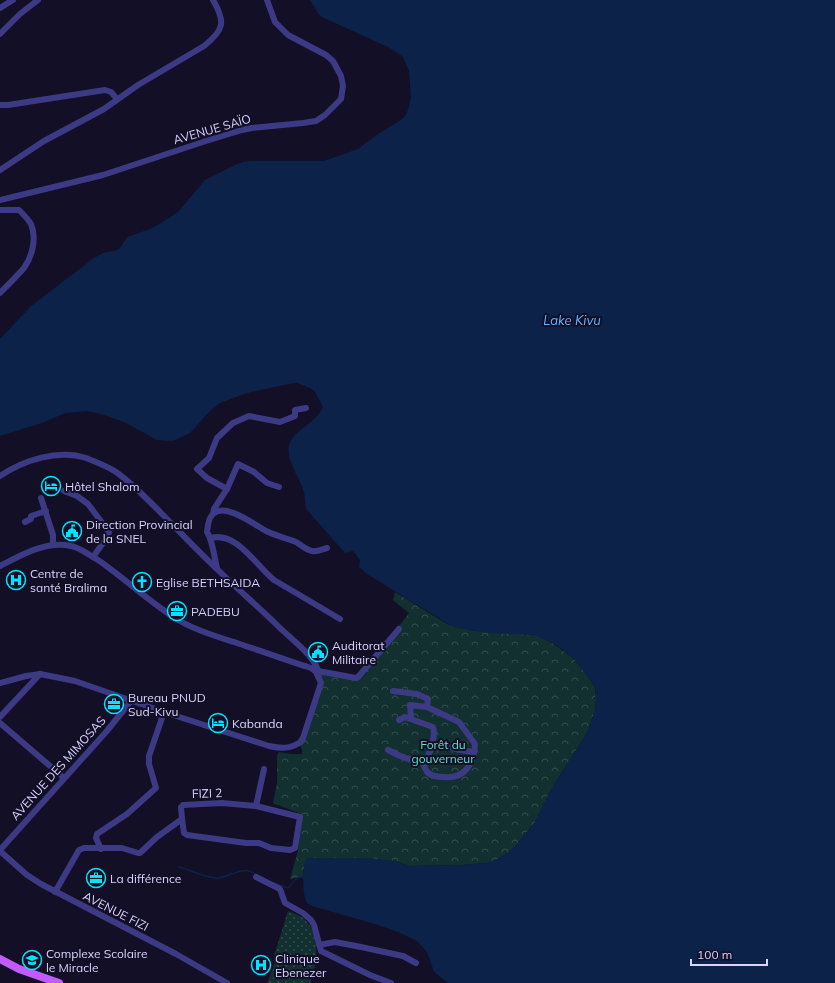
<svg xmlns="http://www.w3.org/2000/svg" width="835" height="983" font-family="Mulish,sans-serif">
	<style>
		.grass { fill: url(#grass-dots) }
		.forest { fill: url(#forest-crowns) }
		.water { fill: #0c2248 }
		.lines { fill: none; stroke-linecap: round; stroke-linejoin: round }
		.stream { stroke: #0c2248; stroke-width: 1.5 }
		.minor { stroke: #3d3a85; stroke-width: 6 }
		.major { stroke: #c25bff; stroke-width: 8 }
		.labels { text-anchor: middle; dominant-baseline: central; stroke-width: 4; stroke-linejoin: round; paint-order: stroke }
		.street-label { font-size: 12px; fill: #d9d4ff; stroke: #130f26 }
		.poi-label { font-size: 12px; fill: #d9d4ff; stroke: #130f26; text-anchor: start }
		.park-label { font-size: 12px; fill: #5fe0c0; stroke: #130f26 }
		.water-label { font-size: 13px; font-style: italic; fill: #62b6ff; stroke: #130f26 }
	</style>
	<defs>
		<pattern id="grass-dots" width="8" height="8" patternUnits="userSpaceOnUse"><rect width="8" height="8" fill="#12302f"/><path d="M2 2h.1M6 6h.1" fill="none" stroke="#344d4e" stroke-width="1.8" stroke-linecap="round"/></pattern>
		<pattern id="forest-crowns" width="20" height="18" patternUnits="userSpaceOnUse"><rect width="20" height="18" fill="#12302f"/><path d="M2 6a3 3 0 1 1 6 0M12 15a3 3 0 1 1 6 0" fill="none" stroke="#344d4e"/></pattern>
	</defs>
	<rect width="100%" height="100%" fill="#130f26"/>
	<!-- grass -->
	<path class="grass" d="M 288,911 C 292,913 297,914 300,916 C 322,930 318,962 310,983 L 267,983 L 275,963 L 274,956 Z"/>
	<!-- forest -->
	<path class="forest" d="M 395,592 L 447,624 L 474,631 L 536,635 L 552,643 L 573,658 L 588,676 L 595,688 L 596,700 L 595,710 L 587,733 L 552,788 L 535,822 L 514,848 L 506,855 L 498,859 L 486,863 L 462,865 L 409,866 L 395,861 L 303,870 L 304,877 L 290,879 L 298,851 L 301,814 L 273,803 L 277,783 L 277,755 L 279,752 L 291,754 L 302,754 L 302,750 L 298,739 L 304,732 L 319,680 L 318,671 L 353,678 L 373,660 L 409,613 L 393,600 Z"/>
	<!-- water -->
	<path class="water" d="M 310,0 L 835,0 L 835,983 L 448,983 L 434,972 L 427,952 L 417,941 L 398,932 L 375,924 L 312,906 L 307,903 C 302,894 302,869 306,859 L 308,858 L 369,858 L 395,861 L 409,866 L 462,865 L 486,863 L 498,859 L 514,848 L 535,822 L 552,788 L 587,733 L 595,710 L 596,700 L 595,688 L 592,682 L 573,658 L 556,645 L 536,635 L 488,633 L 453,627 L 367,574 L 359,567 L 360,560 L 353,551 L 345,553 L 307,510 C 304,503 306,496 303,489 C 297,472 279,451 295,435 C 304,426 318,419 323,407 L 315,392 L 310,388 L 297,383 L 289,384 L 247,393 L 220,403 L 211,410 L 190,433 L 173,441 L 157,440 L 124,422 L 104,415 L 87,411 L 65,413 L 42,423 L 0,436 L 0,339 L 31,306 L 94,258 L 103,253 L 117,250 L 120,248 L 127,237 L 150,229 L 163,222 L 179,211 L 205,180 L 235,165 L 243,162 L 250,161 L 324,161 L 358,149 L 378,134 L 398,122 L 403,118 L 407,113 L 411,98 L 409,71 L 403,57 L 390,48 L 322,17 L 318,13 Z"/>
	<g class="lines">
		<!-- stream -->
		<g class="stream">
			<path d="M 179,867 C 191,870 204,878 218,878 C 231,877 244,864 256,875"/>
			<path d="M 274,883 L 288,888 L 297,878 L 304,877"/>
		</g>
		<!-- minor -->
		<g class="minor">
			<path d="M 0,8 L 13,0"/>
			<path d="M 0,34 L 20,14 L 38,0"/>
			<path d="M 0,105 L 8,105 L 105,90 L 111,92 L 117,99"/>
			<path d="M 0,170 L 44,141 L 104,109 L 138,85 L 204,46 C 224,30 226,22 213,0"/>
			<path d="M 0,200 L 103,175 L 206,141 L 242,130 L 252,128 L 303,123 L 316,121 L 325,115 L 341,99 L 343,86 L 341,76 L 333,61 L 326,55 L 288,35 L 275,22 L 267,0"/>
			<path d="M 0,210 L 19,210 C 24,215 28,219 31,224 C 37,238 32,257 24,268 C 16,277 8,285 0,293"/>
			<path d="M 0,476 C 24,460 58,449 86,458 C 96,462 107,466 116,472 C 133,484 147,499 161,513 C 180,532 198,551 217,569 C 237,589 259,607 279,627 C 291,639 317,657 319,675"/>
			<path d="M 227,489 L 238,464 L 254,472 L 267,483 L 279,487"/>
			<path d="M 64,491 L 77,496 L 88,504 L 109,532 L 108,536 L 93,557"/>
			<path d="M 41,498 L 53,535 L 53,545"/>
			<path d="M 213,514 L 214,509 L 227,489 L 207,478 L 197,469 L 209,458 L 217,438 L 233,423 L 249,416 L 280,422 L 295,416 L 295,410 L 306,408"/>
			<path d="M 25,522 L 31,519 L 31,516 L 46,511"/>
			<path d="M 211,538 C 237,531 257,567 274,580 L 340,619"/>
			<path d="M 0,566 C 21,555 47,540 71,546 C 81,548 89,555 98,560 C 126,579 151,604 180,621 C 197,631 218,637 237,643 C 261,651 286,660 311,668 L 316,672 L 321,683 L 302,741 C 291,749 282,749 269,746 L 164,712 L 75,681 L 40,674 L 26,676 L 0,683"/>
			<path d="M 217,568 C 214,557 213,541 207,532 C 208,526 208,518 213,514 C 225,502 255,525 266,531 C 276,536 286,538 296,542 C 301,545 306,550 312,551 C 317,552 323,549 327,548"/>
			<path d="M 318,671 L 356,678 L 358,677 L 399,629"/>
			<path d="M 393,691 L 417,694 L 428,699 L 427,707"/>
			<path d="M 0,717 L 40,674"/>
			<path d="M 411,718 L 410,705 L 427,707 L 459,722 L 475,744 C 474,763 465,780 443,777 C 439,777 432,776 428,773 C 426,771 424,765 422,762"/>
			<path d="M 0,723 L 64,778"/>
			<path d="M 443,742 C 451,750 464,751 474,752"/>
			<path d="M 388,750 C 399,756 414,763 426,761 C 430,751 436,738 433,727 L 405,717 L 399,720"/>
			<path d="M 182,819 L 184,833 L 187,835 L 246,843 L 259,843 L 271,848 L 290,850 L 295,848 L 300,817 L 256,806"/>
			<path d="M 101,849 L 96,838 L 97,834 L 127,814 L 156,788 L 149,764 L 149,756 L 164,712"/>
			<path d="M 0,850 L 106,732 L 131,701"/>
			<path d="M 0,851 L 27,875 L 41,884 L 176,954 L 227,983"/>
			<path d="M 256,877 L 280,889 L 285,903 L 303,913 L 311,920 L 314,925 L 321,951 L 370,975 L 391,983"/>
			<path d="M 55,892 L 79,850 L 84,848 L 122,848 L 138,853 L 140,853 L 157,837 L 182,819 L 181,807 L 183,805 L 222,803 L 256,806 L 264,769"/>
			<path d="M 319,945 L 335,942 L 361,947 L 403,956 L 416,963"/>
		</g>
		<!-- major -->
		<path class="major" d="M 0,959 L 19,969 L 59,983"/>
	</g>
	<!-- icons -->
	<defs>
		<g id="hotel-ring" transform="scale(1)"><circle r="9.5" fill="#130f26" stroke="#00e5ff" stroke-width="1.5"/><path d="M-6-4.5h1.5V1H6V5H4.5V3h-9V5H-6ZM-4 0a1.8 1.8 0 1 1 3.6 0ZM.5 0V-2.5h3Q6-2.5 6 0Z" fill="#00e5ff"/></g>
		<g id="civic-ring" transform="scale(1)"><circle r="9.5" fill="#130f26" stroke="#00e5ff" stroke-width="1.5"/><path d="M-.6-6.5H3V-4.5H.6V-3L4-1V1h2V6H-6V1h2V-1L-.6-3ZM-1.2 2.5V6h2.4V2.5Z" fill="#00e5ff"/></g>
		<g id="hospital-ring" transform="scale(1)"><circle r="9.5" fill="#130f26" stroke="#00e5ff" stroke-width="1.5"/><path d="M-5-5h3v3.5h4V-5h3V5h-3V1.5h-4V5h-3Z" fill="#00e5ff"/></g>
		<g id="church-ring" transform="scale(1)"><circle r="9.5" fill="#130f26" stroke="#00e5ff" stroke-width="1.5"/><path d="M-1.2-6h2.4v3.5h3.3v2.4h-3.3V6h-2.4V-.1h-3.3v-2.4h3.3Z" fill="#00e5ff"/></g>
		<g id="office-ring" transform="scale(1)"><circle r="9.5" fill="#130f26" stroke="#00e5ff" stroke-width="1.5"/><path d="M-6-3h4V-5.5h4V-3h4V5H-6ZM-1-4.5V-3h2v-1.5ZM-6 0V1H6V0Z" fill="#00e5ff"/></g>
		<g id="school-ring" transform="scale(1)"><circle r="9.5" fill="#130f26" stroke="#00e5ff" stroke-width="1.5"/><path d="M0-5L7-2L0 1L-7-2ZM-4 1L0 2.5L4 1V4Q0 6-4 4Z" fill="#00e5ff"/></g>
	</defs>
	<g fill-rule="evenodd">
		<use href="#hotel-ring" x="51" y="486"/>
		<use href="#civic-ring" x="72" y="531"/>
		<use href="#hospital-ring" x="16" y="580"/>
		<use href="#church-ring" x="142" y="582"/>
		<use href="#office-ring" x="177" y="611"/>
		<use href="#civic-ring" x="318" y="652"/>
		<use href="#office-ring" x="114" y="704"/>
		<use href="#hotel-ring" x="218" y="723"/>
		<use href="#office-ring" x="96" y="878"/>
		<use href="#school-ring" x="32" y="960"/>
		<use href="#hospital-ring" x="261" y="965"/>
	</g>
	<g class="labels">
		<!-- street labels -->
		<g class="street-label">
			<text transform="translate(212 129) rotate(-16)">AVENUE SAÏO</text>
			<text transform="translate(58 768) rotate(-48)">AVENUE DES MIMOSAS</text>
			<text transform="translate(207 793) rotate(-2)">FIZI 2</text>
			<text transform="translate(116 911) rotate(27)">AVENUE FIZI</text>
		</g>
		<!-- poi labels -->
		<g class="poi-label">
			<text x="65" y="486">Hôtel Shalom</text>
			<text x="86" y="524">Direction Provincial<tspan x="86" dy="14">de la SNEL</tspan></text>
			<text x="30" y="573">Centre de<tspan x="30" dy="14">santé Bralima</tspan></text>
			<text x="156" y="582">Eglise BETHSAIDA</text>
			<text x="191" y="611">PADEBU</text>
			<text x="332" y="645">Auditorat<tspan x="332" dy="14">Militaire</tspan></text>
			<text x="128" y="697">Bureau PNUD<tspan x="128" dy="14">Sud-Kivu</tspan></text>
			<text x="232" y="723">Kabanda</text>
			<text x="110" y="878">La différence</text>
			<text x="46" y="953">Complexe Scolaire<tspan x="46" dy="14">le Miracle</tspan></text>
			<text x="275" y="958">Clinique<tspan x="275" dy="14">Ebenezer</tspan></text>
		</g>
		<!-- park labels -->
		<g class="park-label">
			<text x="443" y="744">Forêt du<tspan x="443" dy="14">gouverneur</tspan></text>
		</g>
		<!-- water labels -->
		<g class="water-label">
			<text x="572" y="320">Lake Kivu</text>
		</g>
	</g>
	<!-- scale -->
	<path d="M691 959v6h76v-6" fill="none" stroke="#d9d4ff" stroke-width="2"/>
	<text x="697" y="959" font-size="12" fill="#d9d4ff" stroke="#130f26" stroke-width="3" paint-order="stroke">100 m</text>
</svg>
